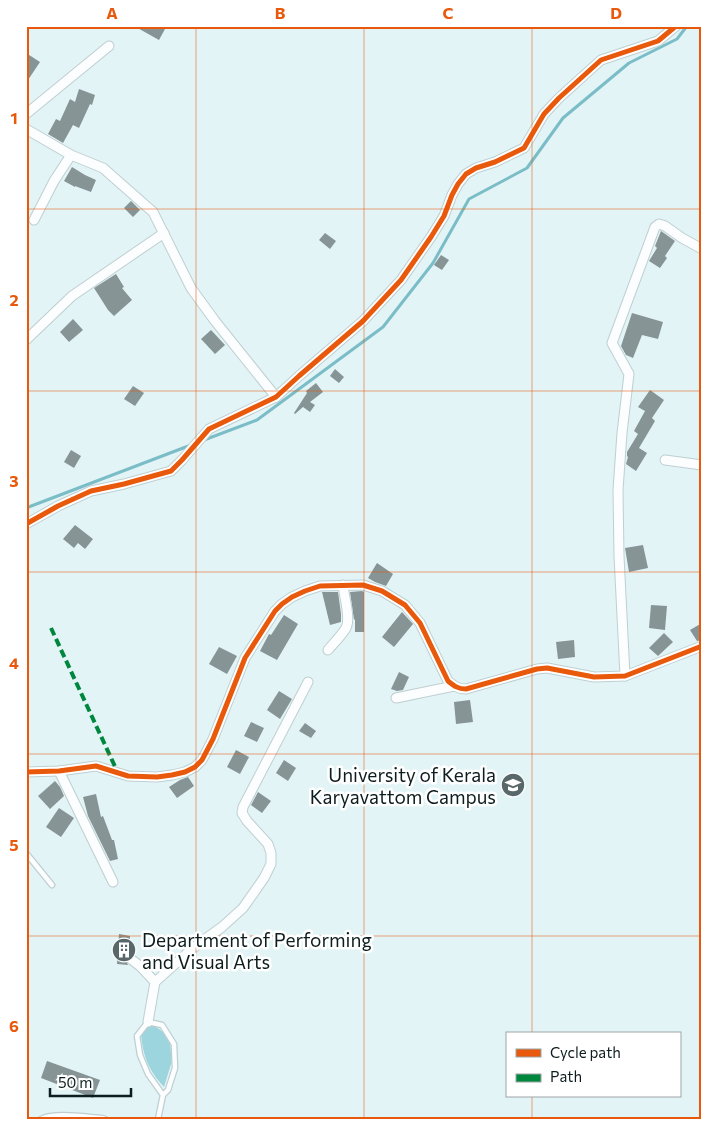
<svg xmlns="http://www.w3.org/2000/svg" width="728" height="1145" font-family="Commissioner,sans-serif">
	<style>
		.forest { fill: #9dd5de }
		.lines { fill: none; stroke-linecap: round; stroke-linejoin: round }
		.stream { stroke: #7bbdc7; stroke-width: 3 }
		.building { fill: #869496 }
		.service-casing { stroke: #bfcfd1; stroke-width: 7 }
		.minor-casing { stroke: #bfcfd1; stroke-width: 11 }
		.service { stroke: #fbfdfe; stroke-width: 4.5 }
		.minor { stroke: #fbfdfe; stroke-width: 9 }
		.quiet { stroke: #00873e; stroke-width: 4; stroke-dasharray: 8 4; stroke-linecap: butt }
		.cycleway-casing { stroke: #fff; stroke-width: 8 }
		.cycleway { stroke: #e8590c; stroke-width: 5 }
		.grid { fill: none; stroke: #e8590c; stroke-width: 1; stroke-opacity: 0.55 }
		.labels { text-anchor: middle; dominant-baseline: central; stroke-width: 5; stroke-linejoin: round; paint-order: stroke }
		.poi-label { font-size: 19px; fill: #0d1c1e; stroke: #fff; text-anchor: end }
		.neatline { fill: none; stroke: #e8590c; stroke-width: 2 }
		.grid-label { font-size: 16px; text-anchor: middle; font-weight: bold; fill: #e8590c }
	</style>
	<rect width="100%" height="100%" fill="#e3f4f7"/>
	<!-- forest -->
	<path class="forest" d="M 148,1025 L 155,1026 L 163,1032 L 170,1043 L 172,1061 L 164,1087 C 149,1071 143,1057 141,1034 Z"/>
	<g class="lines">
		<!-- stream -->
		<g class="stream">
			<path d="M 204,440 L 257,420 L 383,327 L 433,263 L 469,199 L 527,168 L 563,118 L 629,63 L 677,39 L 687,26"/>
			<path d="M 26,508 L 191,445"/>
		</g>
	</g>
	<!-- building -->
	<g class="building">
		<path d="M 134,26 L 159,26 L 165,29 L 159,40 Z"/>
		<path d="M 26,53 L 40,62 L 26,83 Z"/>
		<path d="M 79,89 L 95,95 L 92,105 L 90,104 L 79,128 L 73,125 L 63,143 L 48,134 L 56,119 L 60,121 L 70,99 L 75,102 Z"/>
		<path d="M 72,167 L 85,175 L 96,180 L 91,192 L 75,186 L 75,187 L 64,181 Z"/>
		<path d="M 131,201 L 140,210 L 133,217 L 124,208 Z"/>
		<path d="M 661,231 L 675,241 L 665,256 L 667,258 L 660,268 L 649,261 L 657,248 L 655,246 Z"/>
		<path d="M 325,233 L 336,241 L 330,249 L 319,240 Z"/>
		<path d="M 441,255 L 449,260 L 442,270 L 434,265 Z"/>
		<path d="M 116,274 L 124,287 L 122,288 L 132,300 L 114,316 L 108,310 L 94,288 Z"/>
		<path d="M 632,313 L 663,322 L 658,339 L 642,335 L 633,358 L 626,355 L 621,346 Z"/>
		<path d="M 73,319 L 83,330 L 69,342 L 60,332 Z"/>
		<path d="M 211,330 L 225,345 L 215,354 L 201,339 Z"/>
		<path d="M 335,369 L 344,377 L 339,383 L 330,376 Z"/>
		<path d="M 316,383 L 323,392 L 310,402 L 315,405 L 310,412 L 303,407 L 295,414 L 294,413 L 307,393 L 306,391 Z"/>
		<path d="M 133,386 L 144,393 L 135,406 L 124,399 Z"/>
		<path d="M 650,390 L 664,400 L 652,418 L 655,421 L 639,448 L 647,453 L 636,471 L 626,464 L 628,457 L 627,456 L 627,452 L 638,434 L 634,431 L 645,411 L 638,407 Z"/>
		<path d="M 71,450 L 81,456 L 74,468 L 64,462 Z"/>
		<path d="M 75,525 L 93,539 L 85,549 L 78,543 L 74,548 L 63,539 Z"/>
		<path d="M 643,545 L 648,568 L 629,572 L 625,548 Z"/>
		<path d="M 377,563 L 393,574 L 386,586 L 375,582 L 368,578 Z"/>
		<path d="M 362,591 L 364,592 L 364,632 L 355,632 L 355,619 L 354,620 L 350,592 Z"/>
		<path d="M 322,592 L 338,592 L 341,614 L 341,622 L 330,625 Z"/>
		<path d="M 651,605 L 667,606 L 665,630 L 649,628 Z"/>
		<path d="M 402,612 L 413,624 L 394,647 L 382,637 Z"/>
		<path d="M 284,615 L 298,624 L 277,660 L 260,651 L 269,634 L 271,635 Z"/>
		<path d="M 702,623 L 702,640 L 697,641 L 690,630 Z"/>
		<path d="M 664,633 L 673,642 L 658,656 L 649,648 Z"/>
		<path d="M 574,640 L 575,657 L 558,659 L 556,642 Z"/>
		<path d="M 219,647 L 237,656 L 227,674 L 209,664 Z"/>
		<path d="M 399,672 L 409,677 L 403,690 L 397,691 L 391,689 Z"/>
		<path d="M 279,691 L 292,699 L 280,719 L 267,710 Z"/>
		<path d="M 470,700 L 473,722 L 456,724 L 454,702 Z"/>
		<path d="M 251,722 L 264,728 L 257,742 L 244,736 Z"/>
		<path d="M 305,723 L 316,731 L 311,738 L 299,731 Z"/>
		<path d="M 236,750 L 249,757 L 240,774 L 227,767 Z"/>
		<path d="M 284,760 L 296,768 L 288,781 L 276,773 Z"/>
		<path d="M 188,777 L 194,786 L 177,798 L 169,787 L 180,780 Z"/>
		<path d="M 55,781 L 60,787 L 64,796 L 50,809 L 38,796 Z"/>
		<path d="M 258,792 L 271,801 L 262,813 L 251,805 Z"/>
		<path d="M 96,794 L 101,817 L 103,816 L 112,840 L 114,840 L 118,859 L 110,861 L 88,816 L 83,797 Z"/>
		<path d="M 59,808 L 74,818 L 61,837 L 46,827 Z"/>
		<path d="M 119,934 L 130,936 L 129,955 L 126,960 L 128,965 L 117,964 Z"/>
		<path d="M 47,1061 L 100,1080 L 93,1098 L 41,1078 Z"/>
	</g>
	<g class="lines">
		<!-- service casing -->
		<g class="service-casing">
			<g id="service">
				<path d="M 26,853 L 52,885"/>
				<path d="M 41,1119 C 54,1112 87,1117 102,1118 L 105,1119"/>
				<path d="M 158,1119 L 163,1095 L 168,1090 L 175,1068 L 174,1044 L 162,1025 L 148,1022 L 137,1036 L 140,1055 L 148,1074 L 163,1095"/>
			</g>
		</g>
		<!-- minor casing -->
		<g class="minor-casing">
			<g id="minor">
				<path d="M 26,114 L 109,46"/>
				<path d="M 26,129 L 71,155 L 103,168 L 153,212 L 191,288 L 215,321 L 276,397"/>
				<path d="M 34,220 L 54,181 L 71,155"/>
				<path d="M 26,340 L 72,296 L 164,233"/>
				<path d="M 665,460 L 702,465"/>
				<path d="M 26,524 L 58,506 L 91,491 L 124,484 L 171,471 L 182,460 L 209,429 L 276,397 L 299,376 L 363,321 L 401,280 L 431,237 L 444,216 L 452,195 L 458,184 L 466,174 L 476,168 L 495,162 L 524,148 L 544,114 L 559,98 L 601,60 L 658,41 L 676,26"/>
				<path d="M 328,650 C 334,643 341,636 346,628 C 351,618 344,597 343,585"/>
				<path d="M 625,676 L 619,556 L 618,490 L 622,433 L 629,374 L 612,343 L 655,227 L 659,224 L 665,226 L 682,238 L 702,249"/>
				<path d="M 396,698 L 454,686"/>
				<path d="M 59,771 L 113,882"/>
				<path d="M 26,772 L 59,771 L 96,766 L 128,776 L 157,777 L 172,775 L 185,772 L 195,767 L 202,760 L 213,739 L 245,658 L 275,611 L 282,604 L 292,597 L 305,591 L 320,586 L 363,585 L 382,591 L 405,605 L 420,623 L 448,681 C 454,686 458,689 466,689 L 537,669 L 547,668 L 594,677 L 625,676 L 702,646"/>
				<path d="M 132,960 L 140,966 L 155,982"/>
				<path d="M 148,1022 L 155,982 L 193,948 L 222,927 L 243,908 L 264,878 L 271,864 L 271,853 L 268,844 L 247,821 L 242,813 L 243,807 L 308,682"/>
			</g>
		</g>
		<!-- service -->
		<use href="#service" class="service"/>
		<!-- minor -->
		<use href="#minor" class="minor"/>
		<!-- quiet -->
		<path class="quiet" d="M 51,628 L 118,773"/>
		<!-- cycleway casing -->
		<g class="cycleway-casing">
			<g id="cycleway">
				<path d="M 26,524 L 58,506 L 91,491 L 124,484 L 171,471 L 182,460 L 209,429 L 276,397 L 299,376 L 363,321 L 401,280 L 431,237 L 444,216 L 452,195 L 458,184 L 466,174 L 476,168 L 495,162 L 524,148 L 544,114 L 559,98 L 601,60 L 658,41 L 676,26"/>
				<path d="M 26,772 L 59,771 L 96,766 L 128,776 L 157,777 L 172,775 L 185,772 L 195,767 L 202,760 L 213,739 L 245,658 L 275,611 L 282,604 L 292,597 L 305,591 L 320,586 L 363,585 L 382,591 L 405,605 L 420,623 L 448,681 C 454,686 458,689 466,689 L 537,669 L 547,668 L 594,677 L 625,676 L 702,646"/>
			</g>
		</g>
		<!-- cycleway -->
		<use href="#cycleway" class="cycleway"/>
	</g>
	<!-- grid -->
	<path class="grid" d="M 196,26 L 196,1119M 364,26 L 364,1119M 532,26 L 532,1034M 26,209 L 702,209M 26,391 L 702,391M 26,572 L 702,572M 26,754 L 702,754M 26,936 L 702,936M 532,1096 L 532,1119"/>
	<!-- icons -->
	<defs>
		<g id="university-disc" transform="scale(1.25)"><circle r="9.5" fill="#58686a" stroke="#fff"/><path d="M0-5L7-2L0 1L-7-2ZM-4 1L0 2.5L4 1V4Q0 6-4 4Z" fill="#fff"/></g>
		<g id="building-disc" transform="scale(1.25)"><circle r="9.5" fill="#58686a" stroke="#fff"/><path d="M-4-6H4V6H1V3H-1V6H-4ZM-2.5-4.3h1.7v1.8h-1.7ZM.8-4.3h1.7v1.8H.8ZM-2.5-1h1.7V.8h-1.7ZM.8-1h1.7V.8H.8Z" fill="#fff"/></g>
	</defs>
	<g fill-rule="evenodd">
		<use href="#university-disc" x="513" y="785"/>
		<use href="#building-disc" x="124" y="950"/>
	</g>
	<g class="labels">
		<!-- poi labels -->
		<g class="poi-label">
			<text x="496" y="774">University of Kerala<tspan x="496" dy="22">Karyavattom Campus</tspan></text>
			<text x="142" y="939" text-anchor="start">Department of Performing<tspan x="142" dy="22">and Visual Arts</tspan></text>
		</g>
	</g>
	<!-- border -->
	<rect width="728" height="1145" fill="none" stroke="#ffffff" stroke-width="55"/>
	<!-- legend -->
	<rect x="506" y="1032" width="175" height="65" fill="#ffffff" stroke="#9ea4a5"/>
	<rect x="516" y="1049" width="25" height="8" fill="#e8590c" stroke="#9ea4a5"/>
	<text x="550" y="1058" font-size="15" fill="#0d1c1e">Cycle path</text>
	<rect x="516" y="1074" width="25" height="8" fill="#00873e" stroke="#9ea4a5"/>
	<text x="550" y="1082" font-size="15" fill="#0d1c1e">Path</text>
	<!-- scale -->
	<path d="M50 1088v8h81v-8" fill="none" stroke="#0d1c1e" stroke-width="2.5"/>
	<text x="58" y="1088" font-size="15" fill="#0d1c1e" stroke="#ffffff" stroke-width="4" paint-order="stroke">50 m</text>
	<rect x="28" y="28" width="672" height="1090" class="neatline"/>
	<g class="grid-label">
		<text x="112" y="19">A</text>
		<text x="280" y="19">B</text>
		<text x="448" y="19">C</text>
		<text x="616" y="19">D</text>
		<text x="14" y="124">1</text>
		<text x="14" y="306">2</text>
		<text x="14" y="487">3</text>
		<text x="14" y="669">4</text>
		<text x="14" y="851">5</text>
		<text x="14" y="1032">6</text>
	</g>
</svg>
